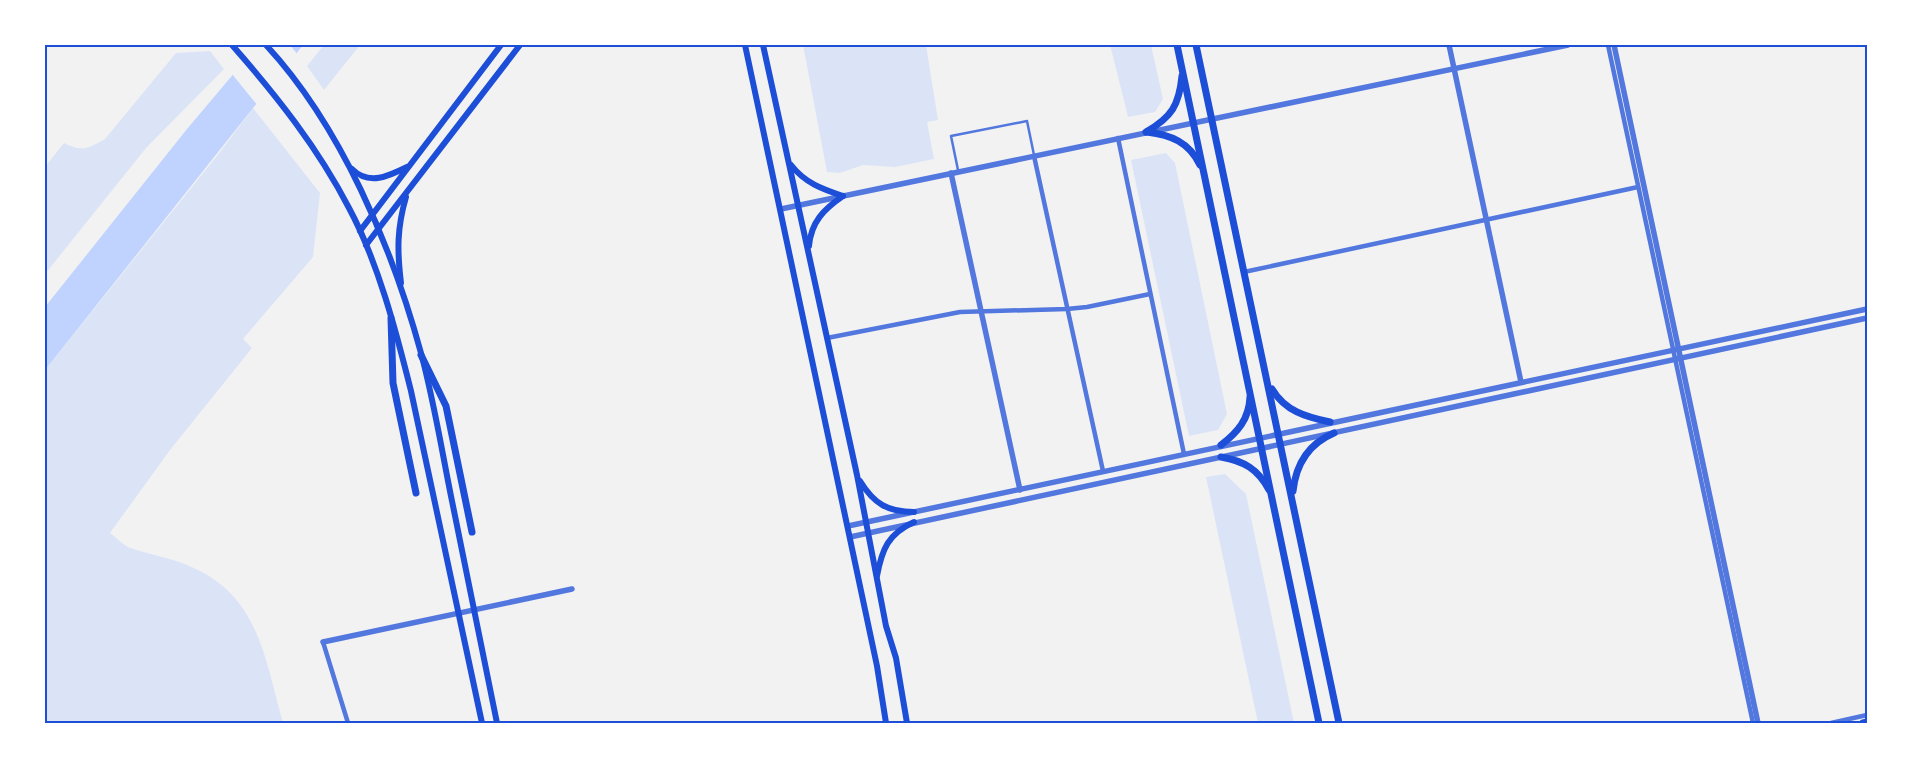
<svg xmlns="http://www.w3.org/2000/svg" width="1912" height="768" font-family="Inter,sans-serif">
	<style>
		.green { fill: #dbe4f7 }
		.water { fill: #bfd3fe }
		.pier { fill: #f2f2f2 }
		.lines { fill: none; stroke-linecap: round; stroke-linejoin: round }
		.service { stroke: #5277de; stroke-width: 2.5 }
		.minor { stroke: #5277de; stroke-width: 4.5 }
		.tertiary { stroke: #5277de; stroke-width: 5.5 }
		.secondary { stroke: #1d4ed8; stroke-width: 6 }
		.primary { stroke: #1d4ed8; stroke-width: 7 }
		.neatline { fill: none; stroke: #1d4ed8; stroke-width: 2 }
	</style>
	<rect width="100%" height="100%" fill="#f2f2f2"/>
	<!-- green -->
	<g class="green">
		<path d="M 324,45 L 360,45 L 324,90 L 307,66 Z"/>
		<path d="M 803,45 L 926,45 L 938,120 L 927,122 L 934,159 L 895,167 L 863,165 L 840,173 L 827,172 Z"/>
		<path d="M 1110,45 L 1151,45 L 1163,99 L 1155,112 L 1128,117 Z"/>
		<path d="M 210,51 L 224,69 L 146,148 L 45,274 L 45,167 L 64,143 C 82,152 87,149 105,139 L 176,53 Z"/>
		<path d="M 253,108 L 320,193 L 313,257 L 243,339 L 252,348 L 170,450 L 110,533 C 116,537 122,544 128,547 C 147,554 168,557 187,565 C 259,594 264,656 283,723 L 45,723 L 45,370 L 220,152 Z"/>
		<path d="M 1166,153 L 1175,163 L 1227,414 L 1218,430 L 1189,436 L 1131,160 Z"/>
		<path d="M 1225,474 L 1246,494 L 1294,723 L 1258,723 L 1206,477 Z"/>
	</g>
	<!-- water -->
	<path class="water" d="M 258,45 L 303,45 L 45,370 L 45,307 L 187,129 Z"/>
	<!-- pier -->
	<path class="pier" d="M 255,45 L 290,45 L 298,55 L 258,106 L 232,74 Z"/>
	<g class="lines">
		<!-- service -->
		<path class="service" d="M 958,170 L 951,136 L 1027,121 L 1034,155"/>
		<!-- minor -->
		<g class="minor">
			<path d="M 1608,45 L 1753,723"/>
			<path d="M 1118,138 L 1184,454"/>
			<path d="M 1034,156 L 1103,471"/>
			<path d="M 1244,272 L 1638,187"/>
			<path d="M 827,338 L 960,312 L 1067,309 L 1087,307 L 1150,294"/>
			<path d="M 323,642 L 348,723"/>
			<path d="M 1831,723 L 1867,715"/>
		</g>
		<!-- tertiary -->
		<g class="tertiary">
			<path d="M 1449,45 L 1521,382"/>
			<path d="M 1614,45 L 1758,723"/>
			<path d="M 951,173 L 1020,490"/>
			<path d="M 781,209 L 1568,45"/>
			<path d="M 848,526 L 1867,309"/>
			<path d="M 850,537 L 1867,318"/>
			<path d="M 323,642 L 572,589"/>
		</g>
		<!-- secondary -->
		<g class="secondary">
			<path d="M 232,45 C 276,95 318,148 349,208 C 378,262 396,331 411,391 L 482,723"/>
			<path d="M 266,45 C 341,126 392,247 421,353 C 434,401 442,452 452,501 C 467,575 482,649 497,723"/>
			<path d="M 745,45 L 877,666 L 886,723"/>
			<path d="M 763,45 L 857,475 L 886,626 L 896,658 L 907,723"/>
			<path d="M 791,165 C 805,183 822,189 843,196"/>
			<path d="M 352,169 C 369,186 389,176 407,167"/>
			<path d="M 360,231 L 501,45"/>
			<path d="M 366,245 L 520,45"/>
			<path d="M 809,246 C 811,222 824,209 843,196"/>
			<path d="M 401,283 C 397,250 397,228 406,197"/>
			<path d="M 860,481 C 874,504 888,512 914,512"/>
			<path d="M 877,576 C 882,549 888,534 914,522"/>
		</g>
		<!-- primary -->
		<g class="primary">
			<path d="M 1177,45 L 1319,723"/>
			<path d="M 1196,45 L 1339,723"/>
			<path d="M 1146,132 C 1172,117 1179,105 1182,76"/>
			<path d="M 1147,132 C 1171,135 1189,142 1200,165"/>
			<path d="M 391,318 L 393,383 L 416,493"/>
			<path d="M 421,355 L 446,406 L 472,532"/>
			<path d="M 1272,389 C 1285,411 1306,417 1330,422"/>
			<path d="M 1221,445 C 1238,432 1249,419 1250,397"/>
			<path d="M 1221,457 C 1244,461 1258,469 1269,490"/>
			<path d="M 1293,491 C 1296,464 1308,444 1334,433"/>
			<path d="M 1863,723 L 1867,722"/>
		</g>
	</g>
	<!-- border -->
	<rect width="1912" height="768" fill="none" stroke="#ffffff" stroke-width="92"/>
	<rect x="46" y="46" width="1820" height="676" class="neatline"/>
</svg>
